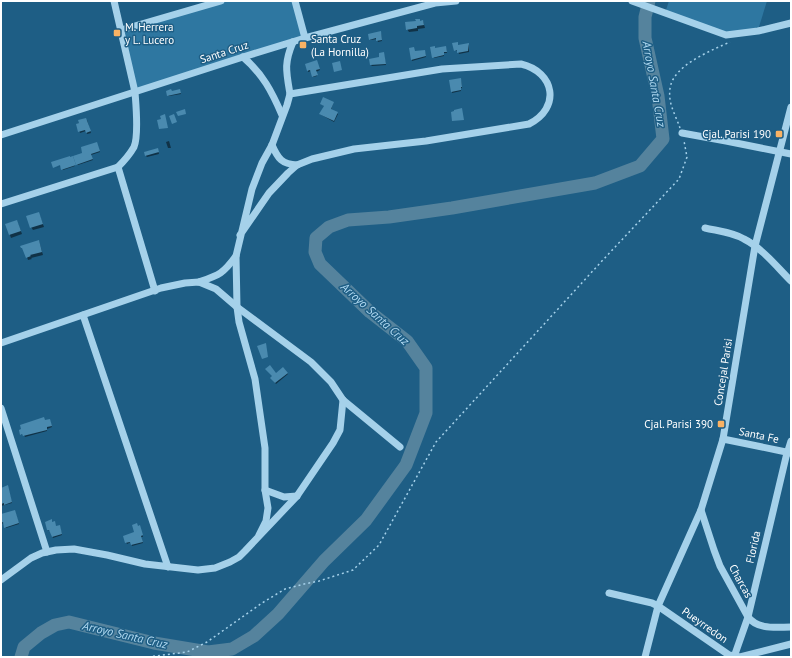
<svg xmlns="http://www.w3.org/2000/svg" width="792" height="658" viewBox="0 0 792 658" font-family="'PT Sans',sans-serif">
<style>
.green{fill:#2e77a1}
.shadow{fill:#0007}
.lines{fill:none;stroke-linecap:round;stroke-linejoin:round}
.river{stroke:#55839d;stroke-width:13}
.building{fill:#4a8aaf}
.path{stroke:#a5d1ea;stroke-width:1.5;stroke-dasharray:2 3;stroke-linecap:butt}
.minor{stroke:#a5d1ea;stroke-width:7}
.poi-dot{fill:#f9b264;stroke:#1e5e85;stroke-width:1.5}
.labels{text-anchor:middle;stroke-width:3;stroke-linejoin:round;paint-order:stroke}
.poi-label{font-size:11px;fill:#fff;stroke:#1e5e85;text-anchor:start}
.street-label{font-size:11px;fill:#fff;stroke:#1e5e85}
.water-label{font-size:12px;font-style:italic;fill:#b1daf2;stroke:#1e5e85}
</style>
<rect width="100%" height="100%" fill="#1e5e85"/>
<g class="green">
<path d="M221,1H295L305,38L135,92L121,30Z"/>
<path d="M669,1H767L758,30L726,35L665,13Z"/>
</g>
<g class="shadow">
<path d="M419,20L421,22L423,21L425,28L418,29V31L409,32L407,29Z"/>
<path d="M381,33L382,41L378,42L377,39L370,40V39Z"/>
<path d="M458,44V46L469,45V52L459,54L458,51L455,50Z"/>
<path d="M434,47L435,49L446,48L447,53H444V56L434,58Z"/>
<path d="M410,49L415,52H425L426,57L412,61Z"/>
<path d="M384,55L386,65L372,66L371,65Z"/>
<path d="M317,63L320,70L316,72L317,76L313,77L311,71L308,72V70Z"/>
<path d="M461,80L462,88H461V91L452,93V92Z"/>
<path d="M180,91L181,94L169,96L168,95L172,92Z"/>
<path d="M333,103L331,110L338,114L334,122L320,114L325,106L321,104Z"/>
<path d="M87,120L91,133L87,134L86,131L80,133L77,124Z"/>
<path d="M169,141L171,148H168L166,142Z"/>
<path d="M97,144L100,152L91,155L93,160L78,165L77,164L84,153Z"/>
<path d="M158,150L159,154L147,157L146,156L145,152Z"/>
<path d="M73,159L75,166L63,170L61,166L55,168L65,165Z"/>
<path d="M40,216L44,227L33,230L31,227Z"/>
<path d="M17,221L22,234L11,238L6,224Z"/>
<path d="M39,241L43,255L31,258L32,259L28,260L27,257Z"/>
<path d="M283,368L288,374L276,384L271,378Z"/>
<path d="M50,421L52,427L47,429V431L25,437L24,435L21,434L44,422Z"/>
<path d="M8,488L12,503L1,506V489Z"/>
<path d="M15,512L19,524L6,528L4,523L1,524V515Z"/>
<path d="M52,523L56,527H60L62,535L53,538L50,531L48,530Z"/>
<path d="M140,528L143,537H141L143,543L132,546L131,542L127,544L124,537L135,533Z"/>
</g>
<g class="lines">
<path class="river" d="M21,657L24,647L41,633L55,625L69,622L154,643L208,652L232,649L254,636L278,614L324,561L366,520L406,465L426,413V368L407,341L370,312L320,264L315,252L316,238L329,227L348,220L389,217L452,208L595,183L640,166L663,139L658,96L645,38V17L649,1"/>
</g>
<g class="building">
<path d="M415,19H420V21L423,20L424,25L417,26V28L406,30L405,22L416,21Z"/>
<path d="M381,31L382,40L376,41V38L369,40L368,34Z"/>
<path d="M458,42V45L469,43L468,51L457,53V50L454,51L452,43Z"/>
<path d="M435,46V48L446,46L447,52H444V55L432,58L430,47Z"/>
<path d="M414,47L415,51L425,50L426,56L411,60L409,48Z"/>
<path d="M384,52L386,64L370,65L369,59L379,57V53Z"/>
<path d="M317,60L320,69L316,70L318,75L312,77L310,70L307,71L305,64Z"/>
<path d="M340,61L342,70L334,72L332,63Z"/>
<path d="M461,78L462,87H461V90L451,92L449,80Z"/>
<path d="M171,89L172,91L180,89L181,93L167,96L166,91Z"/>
<path d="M323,97L334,102L331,109L338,112L334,121L319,114L324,106L320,104Z"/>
<path d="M462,108L464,120L452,121L451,112L454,111V110Z"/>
<path d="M185,109L186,114L178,116L176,112Z"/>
<path d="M165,114L168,128L159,129L157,120L161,119L160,116Z"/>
<path d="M174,114L177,122L172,124L169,116Z"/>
<path d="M86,118L91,131L86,133L85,130L78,132L76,124L79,123L78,120Z"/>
<path d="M97,142L100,151L91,154L93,159L76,165L73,156L82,153L81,147Z"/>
<path d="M158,148L159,152L145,156L144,152Z"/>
<path d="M70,156V157L73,156L76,165L61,170L60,165L53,168L51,162Z"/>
<path d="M39,212L43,224L30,228L26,216Z"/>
<path d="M17,220L21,231L9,235L5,224Z"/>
<path d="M39,240L42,252L30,255L31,256L26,258L22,248H21L20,246Z"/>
<path d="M266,343L268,357L262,359L257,346Z"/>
<path d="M270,365L276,373L283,367L288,373L275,383L270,378L272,376L265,369Z"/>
<path d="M44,417L45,420L50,419L52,426L47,427V430L23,436L22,434L20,435L19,430L21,429L20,425Z"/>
<path d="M8,485L12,502L4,505V503L1,504V488Z"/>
<path d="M15,510L19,523L4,528L3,522L1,523V514Z"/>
<path d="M52,519V522L55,521L56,526L60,525L62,534L52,537L49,530H47L45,522Z"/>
<path d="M137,523L138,526L140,525L143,535L141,536L143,542L131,545L130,542L125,543L123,536L134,532L132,525Z"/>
</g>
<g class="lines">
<g class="path">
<path d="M680,128C677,119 671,108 670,99C669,92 670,83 674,78C683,62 714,49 730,42"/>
<path d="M148,657L187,652L207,642L262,603L285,589L304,584L319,581L353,570L379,545L436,442L601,262L679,179L687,157L684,141"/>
</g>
<g class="minor">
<path d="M114,1L135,92C136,106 139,135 134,147C130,154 124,161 118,167L155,291"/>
<path d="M295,1L305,38"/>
<path d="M632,1L726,35L758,31L791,23"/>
<path d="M121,30L221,1"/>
<path d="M243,57C263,74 272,92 282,115"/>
<path d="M290,94C286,71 284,63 293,42"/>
<path d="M682,133L726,141L791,154"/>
<path d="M1,135L243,57L305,38L435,3L456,1"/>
<path d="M272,145C278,159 282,164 297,165"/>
<path d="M1,204L118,167"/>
<path d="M705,228C718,231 732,232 744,239C762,248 777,267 791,281"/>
<path d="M240,235L269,193L288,173L297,165L312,159L354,149L426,141L529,124C561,108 555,72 521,64L442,69L290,94L287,105L272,145L262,163L252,189L236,256L237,307L239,322L255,379L265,448V490L268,508L266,521L259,535"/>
<path d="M199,282C219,275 223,274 236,256"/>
<path d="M83,315L168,567"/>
<path d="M1,343L161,288L185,283L199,282L216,289L237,307L311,362L331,382L343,400L400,447"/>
<path d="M1,408L47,552"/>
<path d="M723,439L791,453"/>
<path d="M265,490L284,497L297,496"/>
<path d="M701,510L714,550L720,566L748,617C758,630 776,627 791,627"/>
<path d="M1,580L31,558L42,553L56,550L74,549L107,555L145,564L198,570L215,568L230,562L239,557L245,551L297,496L333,443L340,430L343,400"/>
<path d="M609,593L652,603L658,606L729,655L740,657L791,644"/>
<path d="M645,657L658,606L701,510L723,439L755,246L791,107"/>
<path d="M734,657L748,617L786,457L791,441"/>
</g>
</g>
<g class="poi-dot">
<rect x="113" y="29" width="8" height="8" rx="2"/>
<rect x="299" y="41" width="8" height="8" rx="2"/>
<rect x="775" y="130" width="8" height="8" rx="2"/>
<rect x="717" y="420" width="8" height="8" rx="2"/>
</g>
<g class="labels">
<g class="poi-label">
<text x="125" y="31">M. Herrera<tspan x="125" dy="13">y L. Lucero</tspan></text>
<text x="311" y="43">Santa Cruz<tspan x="311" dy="13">(La Hornilla)</tspan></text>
<text x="771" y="138" text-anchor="end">Cjal. Parisi 190</text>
<text x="713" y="428" text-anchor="end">Cjal. Parisi 390</text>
</g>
<g class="street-label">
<text transform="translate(224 52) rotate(-18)" y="4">Santa Cruz</text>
<text transform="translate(723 372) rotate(-81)" y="4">Concejal Parisi</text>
<text transform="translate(759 435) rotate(12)" y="4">Santa Fe</text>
<text transform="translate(753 547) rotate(-77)" y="4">Florida</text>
<text transform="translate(741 581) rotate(61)" y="4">Charcas</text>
<text transform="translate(705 625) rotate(35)" y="4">Pueyrredon</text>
</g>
<g class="water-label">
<text transform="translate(654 84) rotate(80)" y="4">Arroyo Santa Cruz</text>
<text transform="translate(375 314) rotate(42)" y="4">Arroyo Santa Cruz</text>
<text transform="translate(125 635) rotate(13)" y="4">Arroyo Santa Cruz</text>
</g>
</g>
<rect width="792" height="658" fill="none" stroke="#ffffff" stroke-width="4"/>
</svg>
